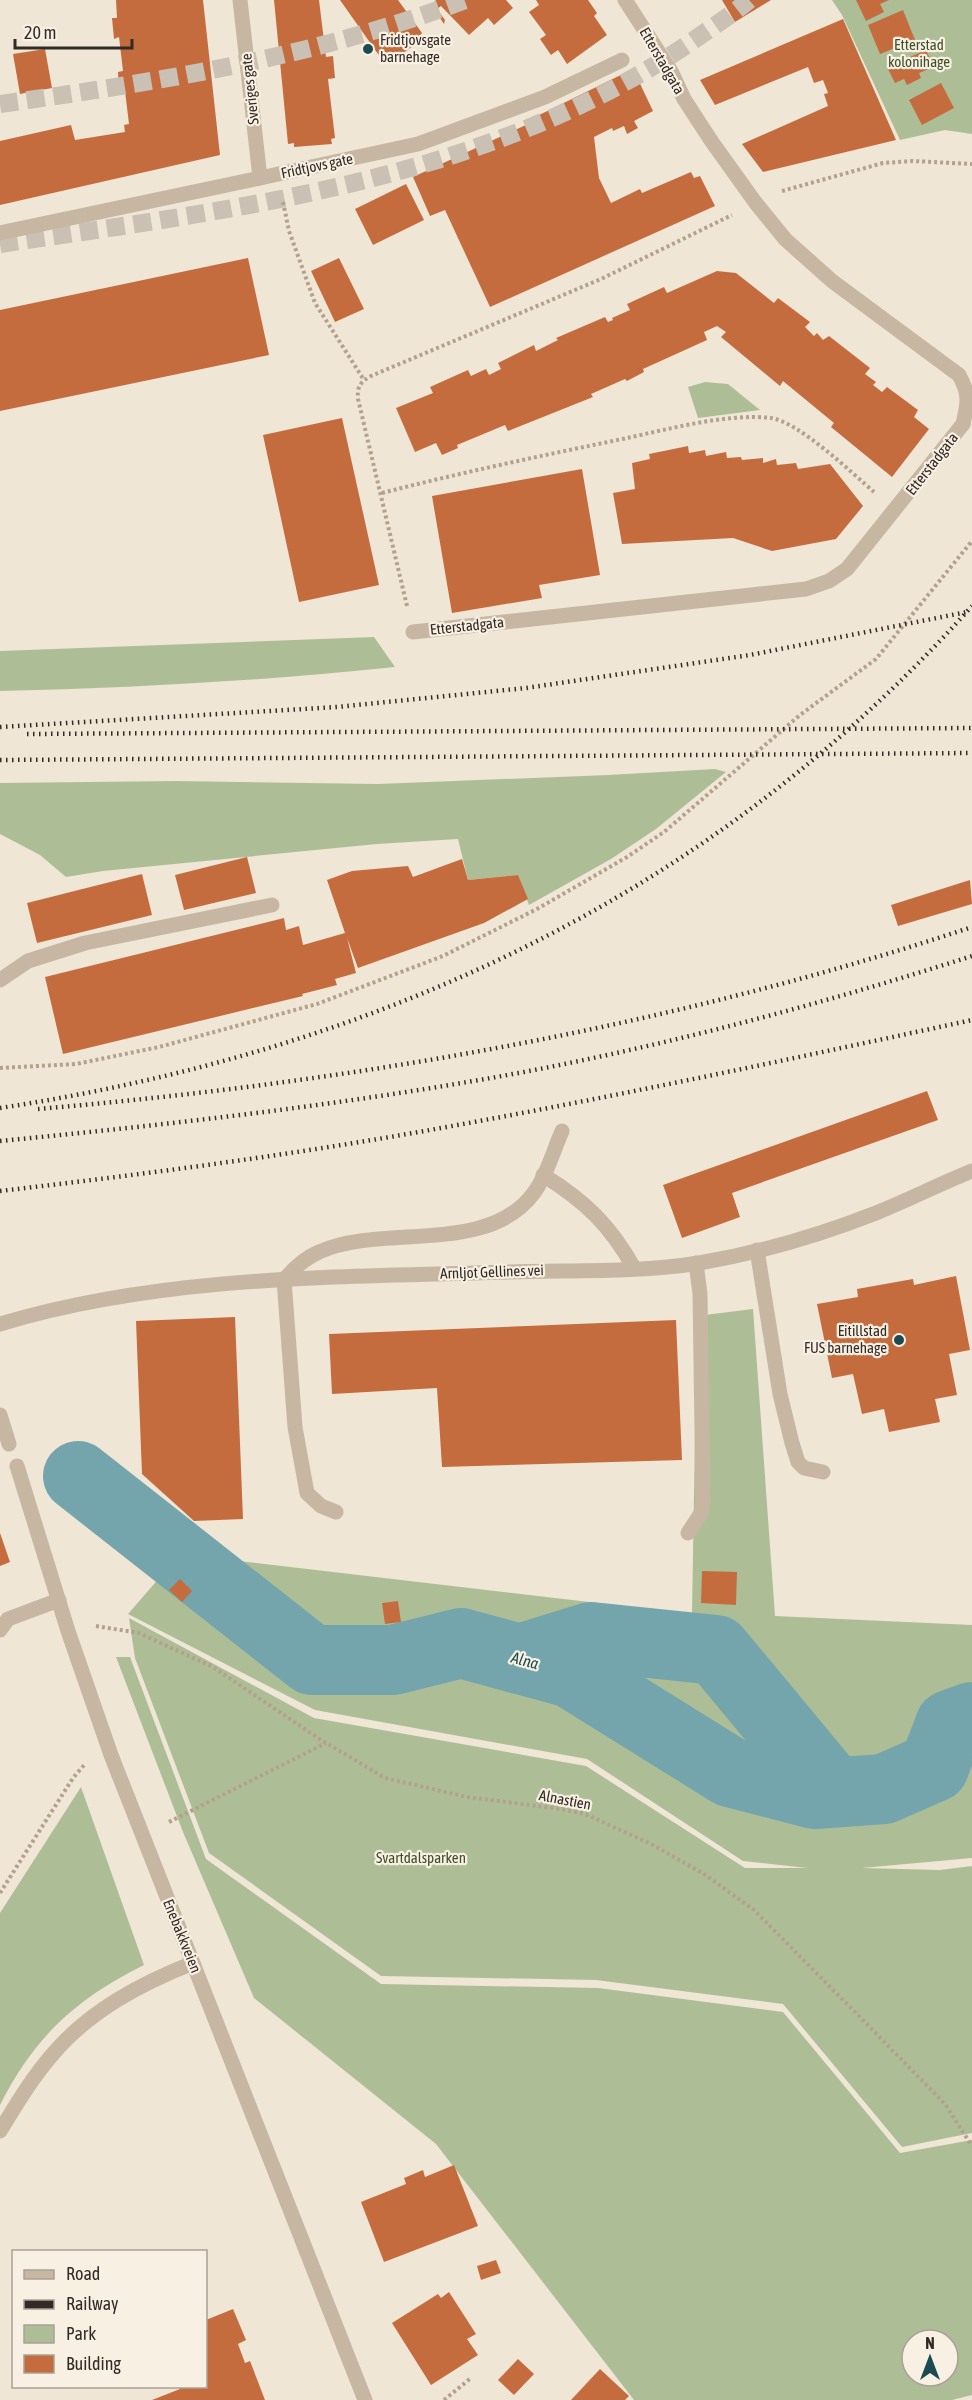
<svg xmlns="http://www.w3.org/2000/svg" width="972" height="2400" viewBox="0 0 972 2400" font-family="'Asap Condensed',sans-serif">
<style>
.green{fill:#adbe97;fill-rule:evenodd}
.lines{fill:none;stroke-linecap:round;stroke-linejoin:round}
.river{stroke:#75a5ac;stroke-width:70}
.building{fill:#c56c3f}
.highway-tunnel{stroke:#cac0b3;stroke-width:18;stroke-dasharray:18 9;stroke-linecap:butt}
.path{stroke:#b3a18d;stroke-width:4;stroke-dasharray:3 3;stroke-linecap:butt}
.lane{stroke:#c7b7a2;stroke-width:15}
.street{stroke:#c7b7a2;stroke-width:15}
.rail{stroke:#322a25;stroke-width:4.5;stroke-dasharray:1.5 4.5;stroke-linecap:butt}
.poi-dot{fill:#1b4a53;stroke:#f8f0e2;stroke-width:2}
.labels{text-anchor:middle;stroke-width:4.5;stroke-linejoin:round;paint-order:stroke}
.poi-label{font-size:15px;fill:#322a25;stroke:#f8f0e2;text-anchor:start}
.park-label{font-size:15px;fill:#3e5029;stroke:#f8f0e2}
.street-label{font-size:15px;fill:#322a25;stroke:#f8f0e2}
.water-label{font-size:16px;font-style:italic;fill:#1b4a53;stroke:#f8f0e2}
</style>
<rect width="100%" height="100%" fill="#f0e6d6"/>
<g class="green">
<path d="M832,0H972V134L945,130L900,140L842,15Z"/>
<path d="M705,382L728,384L760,410L698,418L688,387Z"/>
<path d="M374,637L395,667C264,681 132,688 0,691V651Z"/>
<path d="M715,769L726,772L656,829L611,859L529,905L518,875L468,880L458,839L377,844L103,871L66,877L40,855L0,834V783L177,781L378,784L608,775Z"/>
<path d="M753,1309L775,1616L972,1625V1858L862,1868L940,1870L972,1866V2133L902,2147L783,2004L596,1980L381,1976L209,1853L135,1658L129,1618L314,1718L586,1766L745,1868H807L743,1861L587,1759L315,1710L128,1614L180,1554L692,1614L697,1316Z"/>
<path d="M116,1657H130L206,1859L381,1984L598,1988L783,2012L900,2153L972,2140V2395L952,2400H634L436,2144L254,1998L183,1832ZM912,2340H948V2376H912Z"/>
<path d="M81,1787L144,1965C76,1999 35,2036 0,2105V1913Z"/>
</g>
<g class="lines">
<g class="river">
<path d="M78,1476L312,1660H393L461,1643L571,1673L730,1772L815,1794L884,1789L934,1767L950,1725L972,1717"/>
<path d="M520,1659L591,1637L716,1650L834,1792"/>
</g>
</g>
<g class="building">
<path d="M116,0H203L220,155L0,205V141L71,125L75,140L125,132L124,125L129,124L125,91H119L118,72L123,71L119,37L114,39L112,18H117Z"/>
<path d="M274,0H319L326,57L333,56L335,78L328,79L335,138L331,139L332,144L294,147V143L288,144Z"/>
<path d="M340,0H398L422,33L419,37L421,40L391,62L388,58L383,61Z"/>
<path d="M436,0H506L513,8L494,25L488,18L469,35L441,6L437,9L445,20L444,24L431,5Z"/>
<path d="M536,0H588L597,13L594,16L607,35L567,64L558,50L551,55L540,39L546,35L529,12L539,5Z"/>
<path d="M722,0H771L735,22Z"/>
<path d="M856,0H889L880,4L884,12L866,21Z"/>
<path d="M903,10L915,40L880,54L868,25Z"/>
<path d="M843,19L896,140L763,172L742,144L828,106L824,94L828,93L823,80L814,83L808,67L715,105L700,80Z"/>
<path d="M45,49L52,88L20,94L13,54Z"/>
<path d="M926,50L934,67L919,73L921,78L907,85L904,79L895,83L887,67Z"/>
<path d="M633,69L653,111L634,121L638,128L627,134L624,126L613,131L612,128L594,137L599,178L611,203L640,189L642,193L691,172L694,178L700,176L715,206L490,307L445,210L430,216L413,177L528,124L529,120Z"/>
<path d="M941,83L954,108L922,125L909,100Z"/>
<path d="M406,184L424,220L373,245L355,209Z"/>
<path d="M248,258L269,355L0,411V310Z"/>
<path d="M339,258L364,309L335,322L311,271Z"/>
<path d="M717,271L736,273L774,303L778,298L810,322L805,327L814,336L817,333L823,340L829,336L870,368L865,374L876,382L873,385L882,392L887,387L918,410L914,417L929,429L892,477L831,427L834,423L783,381L780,386L721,337L726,332L717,326L704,332L707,340L643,369L644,372L627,381L625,379L591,394L593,397L508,431L505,425L457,445L458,448L442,455L436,443L415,452L396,408L433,393L430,387L468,370L471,376L486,369L489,375L501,369L498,363L534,345L536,351L558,340L556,338L605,317L608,322L613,320L612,318L630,310L627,304L664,287L667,293Z"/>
<path d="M342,418L379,585L299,602L263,435Z"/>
<path d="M688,446L689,453L705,450L706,456L726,452L727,458L741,457L742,460L763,458V463L776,459L777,465L796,463L798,469L830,464L863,506L836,539L772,551L733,538L622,544L613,493L635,489L632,463L650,459L649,454Z"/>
<path d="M582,469L600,575L539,585L542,598L452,613L432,496Z"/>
<path d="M247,857L256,893L184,910L175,875Z"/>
<path d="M462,859L468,880L518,875L528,899L484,923L358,968L347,938L356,973L335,979L337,985L302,994L303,996L63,1054L45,977L284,918L286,930L299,926L303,945L345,933L327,880L352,871L408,866L413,877Z"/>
<path d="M142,874L152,915L37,943L27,903Z"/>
<path d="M970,880L972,904L898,926L891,905Z"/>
<path d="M927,1091L938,1120L732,1193L740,1217L682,1238L663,1185Z"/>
<path d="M956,1276L970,1350L949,1354L957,1395L935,1399L940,1422L889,1432L884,1409L862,1414L853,1374L832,1378L817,1304L858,1297L857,1289L913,1279L914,1285Z"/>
<path d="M235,1317L243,1519L194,1521L142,1474L136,1321Z"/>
<path d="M676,1320L682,1460L442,1467L437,1388L332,1394L329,1334Z"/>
<path d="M0,1533L10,1562L0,1566Z"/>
<path d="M702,1571L737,1572L736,1605L701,1603Z"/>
<path d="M180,1579L192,1591L182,1602L169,1590Z"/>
<path d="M398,1601L401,1622L385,1624L382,1603Z"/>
<path d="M454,2165L478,2226L384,2262L361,2202L406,2184L404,2178L423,2170L425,2177Z"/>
<path d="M496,2260L501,2273L481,2280L477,2266Z"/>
<path d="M449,2292L476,2334L467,2339L478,2355L431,2385L392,2323L438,2294L441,2298Z"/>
<path d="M233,2309L246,2340L238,2344L245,2363L250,2361L265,2400H152L180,2389L179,2386H206V2320Z"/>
<path d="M518,2359L534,2374L514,2395L498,2380Z"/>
<path d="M600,2369L629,2396L625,2400H571Z"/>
</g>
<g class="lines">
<g class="highway-tunnel">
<path d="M0,104C158,82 315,57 465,0"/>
<path d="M0,244C238,209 490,180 694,40C712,27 732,15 749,0"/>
</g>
<g class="path">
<path d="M782,191L883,163L913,161L972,164"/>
<path d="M283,202L289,231L315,303L364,380"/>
<path d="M382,493C463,472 545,455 627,438C669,429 728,413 771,418C799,422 852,473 874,492"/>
<path d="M407,606L358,399C357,387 360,382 371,376L601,279L732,215"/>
<path d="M0,1068L76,1064L159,1047L317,1004L443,956L537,909L627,857L664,832L800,715L876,659L972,541"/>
<path d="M96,1626L139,1633L213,1667L318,1738L385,1778L467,1797L561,1809L585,1814L651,1844L704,1874L754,1910L850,2007L945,2104L972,2146"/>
<path d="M169,1822L326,1743"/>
<path d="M0,1893L73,1778L85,1764"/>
<path d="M444,2400L471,2378"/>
</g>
<g class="lane">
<path d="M260,178L418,144L545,97L622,60"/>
<path d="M413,632L806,589L829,581L847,569L963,424"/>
<path d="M0,980L28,961L85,943L272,905"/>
<path d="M543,1175C585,1201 610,1225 634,1268"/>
<path d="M757,1250L780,1394L792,1443L798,1462L804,1468L823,1472"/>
<path d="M336,1512L321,1506L307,1493L295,1427L284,1280C294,1268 305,1258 319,1252C382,1223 486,1256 533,1194C546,1177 553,1152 562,1131"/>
<path d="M688,1533L701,1513L703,1502L700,1294L696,1263"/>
<path d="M0,1630L8,1619L59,1600"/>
<path d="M0,2131C16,2105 32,2078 52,2055C89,2011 140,1984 193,1963"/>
</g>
<g class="street">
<path d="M625,0L671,71L684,99L712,142L755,202L785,239L832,281L959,375C970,395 968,402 963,424"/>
<path d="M0,233L260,178L240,0"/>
<path d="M0,1324C162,1275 342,1277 509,1272C572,1270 637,1273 699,1263C758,1253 820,1235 876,1213C908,1200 940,1184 972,1171"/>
<path d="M0,1415L9,1444"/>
<path d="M17,1466L68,1631L111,1755L365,2400"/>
</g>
<g class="rail">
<path d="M0,727L337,707L526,688L750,655L967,612"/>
<path d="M27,734L972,728"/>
<path d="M0,760L972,753"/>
<path d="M0,1108C380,1050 714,895 972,606"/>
<path d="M38,1109C355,1082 670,1027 972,927"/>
<path d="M0,1141C175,1124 351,1104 524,1072C676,1043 825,1003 972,956"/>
<path d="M0,1191C138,1175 276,1157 413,1133C600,1100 786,1060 972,1020"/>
</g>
</g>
<g class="poi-dot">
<circle cx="368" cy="49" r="6"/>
<circle cx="899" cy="1340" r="6"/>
</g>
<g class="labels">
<g class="poi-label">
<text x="380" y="45">Fridtjovsgate<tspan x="380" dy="17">barnehage</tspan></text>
<text x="887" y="1336" text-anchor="end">Eitillstad<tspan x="887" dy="17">FUS barnehage</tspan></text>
</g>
<g class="park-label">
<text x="919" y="50">Etterstad<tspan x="919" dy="17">kolonihage</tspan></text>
<text x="421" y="1863">Svartdalsparken</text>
</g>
<g class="street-label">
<text transform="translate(662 61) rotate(60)" y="5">Etterstadgata</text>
<text transform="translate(250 89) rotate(-96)" y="5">Sveriges gate</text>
<text transform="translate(317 166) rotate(-12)" y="5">Fridtjovs gate</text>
<text transform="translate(932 464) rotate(-52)" y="5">Etterstadgata</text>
<text transform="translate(467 626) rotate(-6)" y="5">Etterstadgata</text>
<text transform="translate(492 1272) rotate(-2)" y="5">Arnljot Gellines vei</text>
<text transform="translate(565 1800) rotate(11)" y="5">Alnastien</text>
<text transform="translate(182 1936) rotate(68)" y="5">Enebakkveien</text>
</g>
<g class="water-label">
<text transform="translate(525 1660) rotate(15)" y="6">Alna</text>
</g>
</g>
<rect x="12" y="2250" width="195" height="138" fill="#f8f0e2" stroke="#a9a196" stroke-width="1.5"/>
<rect x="24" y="2270" width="30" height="9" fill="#c7b7a2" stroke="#a9a196" stroke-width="1.5"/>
<text x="66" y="2280" font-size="18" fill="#322a25">Road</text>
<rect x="24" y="2300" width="30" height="9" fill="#322a25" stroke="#a9a196" stroke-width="1.5"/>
<text x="66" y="2310" font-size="18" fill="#322a25">Railway</text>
<rect x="24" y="2325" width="30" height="18" fill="#adbe97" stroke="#a9a196" stroke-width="1.5"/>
<text x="66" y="2340" font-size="18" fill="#322a25">Park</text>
<rect x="24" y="2355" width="30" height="18" fill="#c56c3f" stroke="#a9a196" stroke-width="1.5"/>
<text x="66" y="2370" font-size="18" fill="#322a25">Building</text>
<g transform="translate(930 2358)"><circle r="28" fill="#f8f0e2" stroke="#a9a196" stroke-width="1.5"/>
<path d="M0-4.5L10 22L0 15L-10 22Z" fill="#1b4a53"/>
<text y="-9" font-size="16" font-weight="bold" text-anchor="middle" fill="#322a25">N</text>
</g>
<path d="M15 39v9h117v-9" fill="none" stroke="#322a25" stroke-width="3"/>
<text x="24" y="39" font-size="18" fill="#322a25" stroke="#f8f0e2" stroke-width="4.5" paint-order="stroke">20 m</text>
</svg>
